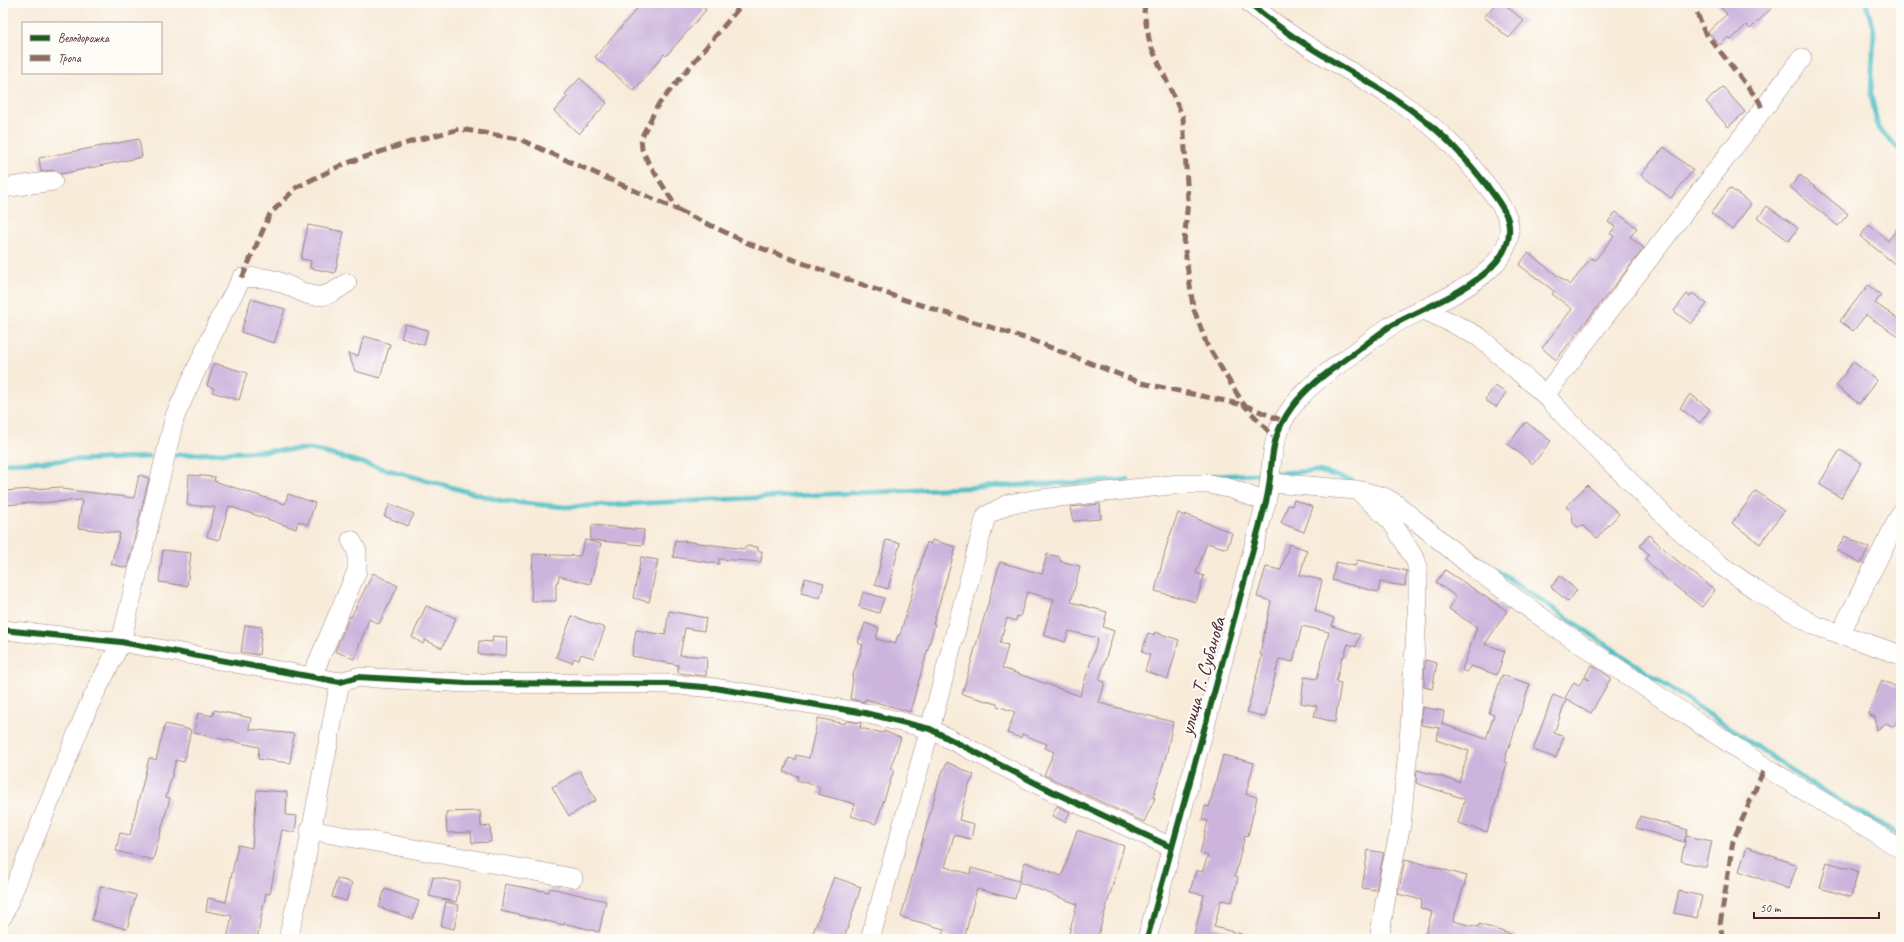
<svg xmlns="http://www.w3.org/2000/svg" width="1904" height="942" viewBox="0 0 1904 942" font-family="Caveat,sans-serif">
<style>
.lines{fill:none;stroke-linecap:round;stroke-linejoin:round}
.stream{stroke:#52c0c6;stroke-width:5}
.building{fill:#ccb4dd;fill-rule:evenodd}
.street-casing{stroke:#a18582;stroke-width:20}
.street{stroke:#fff;stroke-width:19}
.quiet{stroke:#8d6e63;stroke-width:5;stroke-dasharray:10 5;stroke-linecap:butt}
.cycleway-casing{stroke:#fdfcf7;stroke-width:8}
.cycleway{stroke:#1b5e20;stroke-width:6}
.labels{text-anchor:middle;stroke-width:4;stroke-linejoin:round;paint-order:stroke}
.street-label{font-size:20px;fill:#4a1f2b;stroke:#fdfcf7}
</style>
<rect width="100%" height="100%" fill="#fdfcf7"/>
<filter id="ink" filterUnits="userSpaceOnUse"><feTurbulence type="fractalNoise" baseFrequency=".025" numOctaves="2"/><feDisplacementMap in="SourceGraphic" scale="8" xChannelSelector="R" yChannelSelector="G"/><feConvolveMatrix kernelMatrix="1 2 1 2 8 2 1 2 1" color-interpolation-filters="sRGB"/></filter>
<filter id="wash" filterUnits="userSpaceOnUse"><feTurbulence type="fractalNoise" baseFrequency=".012" numOctaves="4" result="noise"/><feDisplacementMap in="SourceGraphic" scale="16" xChannelSelector="R" yChannelSelector="G"/><feGaussianBlur stdDeviation="0.9" result="paint"/><feColorMatrix in="noise" values="0 0 0 0 0 0 0 0 0 0 0 0 0 0 0 0 0 1.4 0 .05"/><feComposite in="paint" operator="in"/></filter>
<g filter="url(#wash)">
<rect width="100%" height="100%" fill="#f8ebd9"/>
<g class="lines">
<g class="stream">
<path d="M1866,3L1874,31L1871,94L1878,128L1901,151"/>
<path d="M175,455L311,449L502,501L565,507L1128,480"/>
<path d="M3,463L149,457"/>
<path d="M1212,476L1319,471L1352,481"/>
<path d="M1461,546L1810,783L1901,836"/>
</g>
</g>
<g id="blocks">
<g class="building">
<path d="M642,3H710L704,9L706,10L666,56L664,54L634,91L595,57Z"/>
<path d="M1496,3H1503L1524,21L1509,38L1484,17Z"/>
<path d="M1716,3H1777L1750,29L1746,25L1731,40L1728,37L1720,45L1708,32L1727,14Z"/>
<path d="M580,78L607,103L579,134L554,111L567,97L565,94Z"/>
<path d="M1723,87L1745,112L1728,127L1706,102Z"/>
<path d="M139,139L142,157L61,174L52,170L41,172L39,158Z"/>
<path d="M1664,147L1693,170L1671,198L1641,175Z"/>
<path d="M1800,175L1848,214L1838,226L1790,187Z"/>
<path d="M1730,188L1751,204L1732,230L1711,213Z"/>
<path d="M1767,206L1798,228L1789,241L1758,218Z"/>
<path d="M1616,212L1637,228L1630,237L1644,248L1556,360L1542,348L1572,309L1552,294L1554,291L1519,265L1528,253L1570,285L1591,258L1595,260L1614,236L1610,234L1615,227L1608,222Z"/>
<path d="M1901,223V269L1860,236L1869,225L1888,241Z"/>
<path d="M308,225L344,232L335,273L310,268L311,261L301,259Z"/>
<path d="M1868,285L1881,295L1875,303L1901,321V338L1866,315L1853,331L1840,321Z"/>
<path d="M1692,293L1707,304L1691,324L1674,311L1687,294L1690,297Z"/>
<path d="M251,299L285,309L274,343L241,332Z"/>
<path d="M405,324L428,330L424,345L401,338Z"/>
<path d="M364,336L390,344L380,378L355,371L348,353L358,356Z"/>
<path d="M1853,362L1877,380L1859,404L1836,386Z"/>
<path d="M214,363L247,373L239,400L212,392L214,388L207,386Z"/>
<path d="M1495,386L1506,393L1496,407L1485,400Z"/>
<path d="M1690,394L1710,409L1700,423L1680,408Z"/>
<path d="M1526,422L1551,441L1533,464L1508,444Z"/>
<path d="M1840,450L1862,463L1841,498L1819,484Z"/>
<path d="M139,475L149,478L127,568L111,564L120,533L78,528L82,500L3,505V491L62,487V489L134,498Z"/>
<path d="M189,475L215,477L214,481L285,504L288,494L315,503L308,525L298,521L296,529L229,506L219,540L207,537L215,507L187,505Z"/>
<path d="M1587,485L1619,514L1597,538L1584,526L1577,527L1573,523L1572,512L1566,507Z"/>
<path d="M1756,491L1784,511L1760,544L1732,523Z"/>
<path d="M1294,500L1313,507L1304,532L1281,523L1288,505L1292,506Z"/>
<path d="M390,504L414,514L408,526L384,516Z"/>
<path d="M1100,504L1101,519L1073,521L1070,507Z"/>
<path d="M1178,513L1185,516V514L1232,533L1227,549L1207,543L1196,573L1204,576L1196,602L1155,591L1167,544Z"/>
<path d="M592,525L644,530L643,545L590,540Z"/>
<path d="M1649,535L1674,558L1715,590L1702,607L1666,579L1645,559L1649,554L1640,546Z"/>
<path d="M1845,536L1869,548L1861,563L1837,550Z"/>
<path d="M585,540L601,544L590,584L559,576L558,582H556V601H531L533,554L580,556Z"/>
<path d="M675,540L745,549V546L758,547V551H762L761,562L719,559V564L673,557Z"/>
<path d="M886,540L900,543L888,589L875,585Z"/>
<path d="M932,540L956,547L933,624H935L910,712L865,699V702L850,699L853,679L852,678L863,645L858,643L865,623L879,628L876,639L895,644L898,635H900L927,542L930,544Z"/>
<path d="M1289,544L1307,550L1300,575L1322,580L1315,611L1334,618L1332,626L1360,635L1356,647L1348,644L1344,657H1342L1336,682L1341,683L1335,722L1314,717L1317,706L1301,703L1304,677L1317,679L1329,632L1302,626L1293,662L1279,659L1265,717L1247,712L1262,655L1260,654L1271,601L1257,597L1266,567L1281,570Z"/>
<path d="M163,550L191,553L187,586L159,582Z"/>
<path d="M1047,554L1060,557V561L1080,566L1071,602L1107,612L1103,627L1114,631L1099,680L1105,682L1099,703L1173,722L1167,752L1153,798H1155L1144,822L1044,775L1054,752L1045,748L1047,744L1022,734L1021,738L1007,733L1015,712L997,706V704L962,694L1000,562L1042,574ZM1027,592L1054,599L1043,635L1065,642L1069,631L1098,638L1080,696L1002,668L1008,645L1000,643L1007,618L1016,621L1017,616L1020,617Z"/>
<path d="M641,557L658,560L649,602L633,598Z"/>
<path d="M1357,560L1407,571L1405,586L1380,582L1378,592L1332,580L1336,562L1355,566Z"/>
<path d="M1445,570L1507,611L1485,644L1505,651L1497,675L1471,666L1466,672L1462,670L1477,627L1449,609L1456,597L1436,582Z"/>
<path d="M373,573L398,586L379,624L369,619L354,659L335,651L350,616L351,617Z"/>
<path d="M1560,576L1577,590L1568,602L1551,587Z"/>
<path d="M805,578L824,583L820,598L801,593Z"/>
<path d="M863,592L884,598L879,613L859,607Z"/>
<path d="M426,606L456,618L442,648L425,640L423,644L412,637Z"/>
<path d="M669,611L706,618L704,631L685,628L680,655L707,657L706,676L678,673V665L632,656L636,630L665,635Z"/>
<path d="M572,616L605,628L594,658L581,654L579,660L574,658L572,663L556,657Z"/>
<path d="M245,625L262,627L259,655L241,652Z"/>
<path d="M1155,632L1179,640L1168,679L1145,671L1150,655L1142,652L1148,633L1154,635Z"/>
<path d="M493,636L507,637L506,656L478,654L479,641L492,642Z"/>
<path d="M1425,660L1437,663L1432,689L1424,687Z"/>
<path d="M1592,665L1611,678L1591,713L1565,698L1574,682L1579,685L1584,678L1590,680L1585,676Z"/>
<path d="M1502,675L1530,684L1504,762L1507,763L1487,832L1458,823L1465,799L1416,783L1417,770L1459,782L1469,751L1436,740L1440,728L1421,725L1422,707L1444,711L1442,724L1486,739L1494,715L1489,713Z"/>
<path d="M1882,680L1901,689V711L1894,727L1886,723L1877,730L1875,717L1868,714Z"/>
<path d="M1553,695L1566,700L1554,733L1564,737L1556,758L1533,750Z"/>
<path d="M214,710L251,718L249,729L294,734L290,763L258,759L259,747L194,733L198,713L213,716Z"/>
<path d="M818,718L845,724L846,721L861,723L860,728L883,733L884,731L901,738L890,769L894,770L876,824L851,816L855,804L818,794L820,787L797,780L798,776L784,772L789,758L795,760L796,755L809,758Z"/>
<path d="M165,724L191,730L184,762L176,760L166,797L170,798L153,860L116,851L120,833L130,835L149,758L156,760Z"/>
<path d="M1223,755L1254,763L1246,794L1257,797L1248,836L1245,835L1235,876L1238,877L1232,902L1221,900L1214,927L1242,934L1241,939H1193L1204,895L1190,892L1196,870L1202,872L1208,856L1200,853L1208,821L1202,820L1205,806L1209,807Z"/>
<path d="M947,762L974,775L968,787L959,820L974,824L971,839L954,835L945,867L970,874L971,868L1019,881L1025,862L1062,876L1077,830L1124,846L1097,939H1077L1068,937L1077,904L1019,882L1015,899L977,889L964,939L942,935L944,929L901,917L940,777Z"/>
<path d="M580,771L596,800L569,816L552,787Z"/>
<path d="M257,790L287,792L286,815L297,816L295,832L282,830L270,894L266,893L257,939H227L232,916L206,911L208,898L226,902L238,845L252,848Z"/>
<path d="M1057,806L1070,812L1065,822L1052,816Z"/>
<path d="M480,811L481,827L490,826L491,842L472,843L471,832L447,833L446,812Z"/>
<path d="M1640,816L1688,830L1684,842L1636,828Z"/>
<path d="M1686,836L1712,841L1706,867L1681,861Z"/>
<path d="M1747,847L1797,865L1789,889L1739,871Z"/>
<path d="M1368,850L1384,853L1376,890L1362,888Z"/>
<path d="M1405,859L1467,876L1453,921L1478,927L1479,924L1516,936V939H1424L1432,912L1420,908L1422,900L1398,894Z"/>
<path d="M1827,862L1858,871L1851,897L1820,888Z"/>
<path d="M433,877L460,882L456,902L429,896Z"/>
<path d="M834,877L861,887L844,939H829L813,933Z"/>
<path d="M337,878L352,883L346,901L332,897Z"/>
<path d="M505,884L549,892L550,888L606,901L599,932L564,923V925L501,911Z"/>
<path d="M101,886L136,895L127,929L92,920Z"/>
<path d="M385,889L419,901L413,919L379,907Z"/>
<path d="M1679,891L1702,896L1697,918L1674,913Z"/>
<path d="M446,902L459,905L454,929L441,926Z"/>
</g>
</g>
</g>
<g filter="url(#ink)">
<use href="#blocks" fill-opacity="0" stroke="#a18582" stroke-width="1"/>
<g class="lines">
<g class="street-casing">
<g id="street">
<path d="M3,188L53,181"/>
<path d="M1422,309L1452,323L1479,337L1493,349L1545,395L1569,421L1675,526L1719,564L1759,592L1814,625L1901,655"/>
<path d="M1545,395L1802,58"/>
<path d="M1271,483L1357,490L1384,497L1396,504L1471,566L1555,627L1765,767L1901,849"/>
<path d="M1361,493L1392,522L1416,561L1418,572V597L1410,728L1401,825L1389,879L1379,939"/>
<path d="M3,630L121,642L340,682L358,677L466,683L667,684L715,688L865,713L930,729L1053,792L1171,847"/>
<path d="M1840,634L1901,513"/>
<path d="M312,676L357,571V551L351,540"/>
<path d="M310,830L573,878"/>
<path d="M3,916L88,707L121,642L175,416L219,320L242,278C257,277 268,277 282,283C294,287 306,297 319,296C330,296 339,288 347,283"/>
<path d="M288,939L301,884L340,682"/>
<path d="M870,939L930,729L986,516L1008,504L1041,499L1179,484H1210L1232,489L1266,502"/>
<path d="M1147,939L1266,502C1275,465 1266,442 1292,407C1308,385 1331,370 1353,354C1365,345 1377,335 1389,327C1425,305 1521,276 1508,220C1503,201 1459,151 1443,136C1385,82 1308,56 1250,3"/>
</g>
</g>
<use href="#street" class="street"/>
<g class="quiet">
<path d="M1145,3L1144,13L1150,44L1183,117L1188,200L1184,243L1193,307L1207,345L1244,405L1275,438"/>
<path d="M1697,13L1704,31L1759,101L1763,111"/>
<path d="M678,210L750,244L902,299L1034,341L1141,383L1244,405L1283,421"/>
<path d="M242,278L270,214L297,187L344,164L413,141L460,129L519,139L678,210L648,162L642,149L641,138L658,105L743,3"/>
<path d="M1723,939L1720,925L1733,841L1765,767"/>
</g>
<g class="cycleway-casing">
<g id="cycleway">
<path d="M3,630L121,642L340,682L358,677L466,683L667,684L715,688L865,713L930,729L1053,792L1171,847"/>
<path d="M1147,939L1266,502C1275,465 1266,442 1292,407C1308,385 1331,370 1353,354C1365,345 1377,335 1389,327C1425,305 1521,276 1508,220C1503,201 1459,151 1443,136C1385,82 1308,56 1250,3"/>
</g>
</g>
<use href="#cycleway" class="cycleway"/>
</g>
</g>
<g class="labels">
<g class="street-label">
<text transform="translate(1202 676) rotate(-74)" y="7">улица Т. Субанова</text>
</g>
</g>
<rect width="1904" height="942" fill="none" stroke="#fdfcf7" stroke-width="16"/>
<rect x="22" y="22" width="140" height="52" fill="#fdfcf7" stroke="#b5a4a5"/>
<rect x="30" y="35" width="20" height="6" fill="#1b5e20" stroke="#b5a4a5"/>
<text x="58" y="42" font-size="12" fill="#4a1f2b">Велодорожка</text>
<rect x="30" y="55" width="20" height="6" fill="#8d6e63" stroke="#b5a4a5"/>
<text x="58" y="62" font-size="12" fill="#4a1f2b">Тропа</text>
<path d="M1754 912v6h125v-6" fill="none" stroke="#4a1f2b" stroke-width="2"/>
<text x="1760" y="912" font-size="12" fill="#4a1f2b" stroke="#fdfcf7" stroke-width="3" paint-order="stroke">50 m</text>
</svg>
